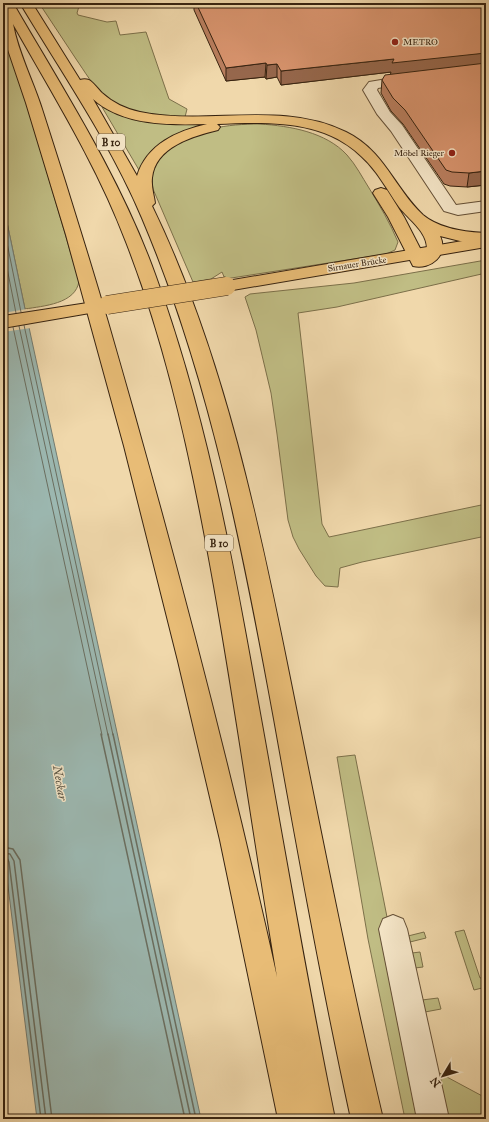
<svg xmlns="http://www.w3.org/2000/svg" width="489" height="1122" viewBox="0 0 489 1122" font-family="'IM FELL Great Primer',serif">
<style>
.green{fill:#c0bd84;stroke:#7c704a}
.water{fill:#9cb8b1;stroke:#747c71}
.pier{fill:#f0d8ab}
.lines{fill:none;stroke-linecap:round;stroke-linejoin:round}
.shore-far1{stroke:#6a6e60;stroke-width:1}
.shore{stroke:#6a6e60;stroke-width:1.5}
.minor-casing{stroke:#655037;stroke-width:2}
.major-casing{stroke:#372310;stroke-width:2}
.highway-casing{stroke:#372310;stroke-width:2}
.minor{fill:#f5e6c8;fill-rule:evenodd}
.major{fill:#e8bc76;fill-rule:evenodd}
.highway{fill:#e8bc76;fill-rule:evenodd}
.major-bridge-casing{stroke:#372310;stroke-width:19;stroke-linecap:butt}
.major-bridge{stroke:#e8bc76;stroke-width:18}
.wall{fill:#b97e5e;stroke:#372310}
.shaded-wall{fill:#96674c;stroke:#372310}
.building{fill:#d7936d;stroke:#372310}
.poi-dot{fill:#8f2418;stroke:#f5e6c8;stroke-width:1.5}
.labels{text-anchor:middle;stroke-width:3;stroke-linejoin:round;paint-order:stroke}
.far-poi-label{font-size:9px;fill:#372310;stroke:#f5e6c8;text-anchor:start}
.far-street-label{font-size:9px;fill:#372310;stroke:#f5e6c8}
.shield{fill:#f5e6c8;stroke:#705e47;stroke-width:1}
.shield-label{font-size:10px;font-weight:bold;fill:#372310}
.water-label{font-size:12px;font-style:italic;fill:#555040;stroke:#f5e6c8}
</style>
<rect width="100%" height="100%" fill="#f0d8ab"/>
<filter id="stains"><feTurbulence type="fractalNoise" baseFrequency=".005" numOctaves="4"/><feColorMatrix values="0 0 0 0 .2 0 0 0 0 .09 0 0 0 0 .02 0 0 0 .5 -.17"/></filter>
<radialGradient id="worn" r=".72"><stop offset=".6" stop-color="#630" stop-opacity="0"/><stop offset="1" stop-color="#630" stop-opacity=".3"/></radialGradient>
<g class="green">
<path d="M39,3H55L56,5L80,3L77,13L78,15L107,22L116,21L120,35L146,32L169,99L187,109L185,117C161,117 122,113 104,96C93,86 85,72 76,59C64,40 51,22 39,3Z"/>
<path d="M3,34L28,108L79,281C76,304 43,306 25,309L3,203Z"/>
<path d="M102,107L112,111L217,122L194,129L139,170Z"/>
<path d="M260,124C290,126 326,132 347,155C356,165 362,177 369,188C380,206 390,223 398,242L395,250L386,254L225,279L222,272L211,279L193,282L153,189C145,156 184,137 211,129C227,125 244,124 260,124Z"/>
<path d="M486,260V273L337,307L298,313L322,524L329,537L486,504V536L362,562L340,568L338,587L325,586L316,576L299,549L293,537L288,520L277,434L271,393L256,330L245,297L250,294L354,283Z"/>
<path d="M355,755L387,917L423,1119H405L368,939L337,757Z"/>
<path d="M464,930L480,978L486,977V987L474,990L455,932Z"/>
<path d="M424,932L426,938L410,942L412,953L420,952L423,967L415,968L422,1000L438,998L441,1009L425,1012L404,937Z"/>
<path d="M432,1069L486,1098V1119H443Z"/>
</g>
<path class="water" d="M3,203L25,309L201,1119H37L3,846Z"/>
<path class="pier" d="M27,309L31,328L3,332V313Z"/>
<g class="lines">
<g class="shore-far1">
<path d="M3,223L21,312"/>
<path d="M3,248L16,313"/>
<path d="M24,325L113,735"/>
<path d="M19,326L108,735"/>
<path d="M13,327L102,735"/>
</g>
<g class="shore">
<path d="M101,734L185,1119"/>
<path d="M108,734L191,1119"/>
<path d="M113,734L196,1119"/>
<path d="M3,847L13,849L20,860L52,1119"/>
<path d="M3,853L10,854L14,861L46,1119"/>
<path d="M3,858H7L9,862L41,1119"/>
</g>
<g class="minor-casing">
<g id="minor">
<path d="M411,75L416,76L418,79L416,82L378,88L377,90L390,112L402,125L456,205L486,201V211L458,215L444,211L391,131L377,114L363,90L369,82Z"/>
<path d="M393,915L403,919L407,929L449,1119H417L379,929L383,919Z"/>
</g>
</g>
<g class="major-casing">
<g id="major">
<path d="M486,237V247L227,291L221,290L218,286L221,282L227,281Z"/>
<path d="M107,300L113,301L116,305L113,309L3,328V316Z"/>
</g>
</g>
<g class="highway-casing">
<g id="highway">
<path d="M3,3H13C64,91 120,177 155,274C204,408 231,550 256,691C282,834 306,977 335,1119H278L220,840L178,661L124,446L66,235L26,103L3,35V11L5,10ZM13,24C53,95 97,165 126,242C169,352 193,469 214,586C237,716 255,847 277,977C228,757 171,539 108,322C87,251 65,180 42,109C33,81 18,52 13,24Z"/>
<path d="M20,3H32L80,80C83,79 86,79 89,80C94,83 98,89 102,93C113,103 126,109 140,112C208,126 281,100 346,132C385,151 394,188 423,215C440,229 465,232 486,233V243L460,241L440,236C449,255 431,270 413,266L388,217L373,193L375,190L381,188L387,190L404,217L423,254L427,249C427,231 409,220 399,207C387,190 377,170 361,156C323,119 266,122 217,124L220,127L218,130C193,136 155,147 152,178C151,187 154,195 155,203L152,206C224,354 260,528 292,688C321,832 349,976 383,1119H351C322,986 298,853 274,719C243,550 210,378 142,218C110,142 62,73 20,3ZM93,99C123,126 170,125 207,124C177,131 147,144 137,176Z"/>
</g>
</g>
<use href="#minor" class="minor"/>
<use href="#major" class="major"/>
<use href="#highway" class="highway"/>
<g class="major-bridge-casing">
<path id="major-bridge" d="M107,305L227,286"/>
</g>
<use href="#major-bridge" class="major-bridge"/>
</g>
<path class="wall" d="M194,3H486V185L467,187L450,186L444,184L403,124L391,111L381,93L382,80L391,74V72L281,85L277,77L266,79L265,77L226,81L194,10Z"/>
<g class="shaded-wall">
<path d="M486,53V66L390,76L391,72L281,85V71L394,59Z"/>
<path d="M266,63L265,77L226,81V68Z"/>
<path d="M277,64V77L266,79L267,65Z"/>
<path d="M486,171V185L467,187L469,173Z"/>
</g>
<g class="building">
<path d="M196,3H486V53L392,63L394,59L281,71L277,64L267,65L266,63L226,68Z"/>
<path d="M486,63V171L469,173L452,172L446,170L405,110L393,98L382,80L385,75Z"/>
</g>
<g class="poi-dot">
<circle cx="395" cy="42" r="4"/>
<circle cx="452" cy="153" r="4"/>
</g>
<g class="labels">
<g class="far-poi-label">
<text x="403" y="45">METRO</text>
<text x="444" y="156" text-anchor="end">Möbel Rieger</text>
</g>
<g class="far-street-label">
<text transform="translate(357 264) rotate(-9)" y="3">Sirnauer Brücke</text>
</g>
<g class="shield">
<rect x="97" y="134" width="28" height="16" rx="3"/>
<rect x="205" y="535" width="28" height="16" rx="3"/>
</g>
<g class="shield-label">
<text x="111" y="146">B 10</text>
<text x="219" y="547">B 10</text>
</g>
<g class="water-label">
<text transform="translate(60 783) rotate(80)" y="4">Neckar</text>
</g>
</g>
<rect width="489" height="1122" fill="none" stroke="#f0d8ab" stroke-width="16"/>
<rect x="4" y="4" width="481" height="1114" fill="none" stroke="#372310" stroke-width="2"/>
<rect x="8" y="8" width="473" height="1106" fill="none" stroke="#372310"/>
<g transform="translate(443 1076) rotate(232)" stroke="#f5e6c8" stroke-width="3" paint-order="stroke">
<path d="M0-3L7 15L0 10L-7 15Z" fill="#372310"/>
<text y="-6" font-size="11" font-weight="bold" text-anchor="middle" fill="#372310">N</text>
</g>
<rect width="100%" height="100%" filter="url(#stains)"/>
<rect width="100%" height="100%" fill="url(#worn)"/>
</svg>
